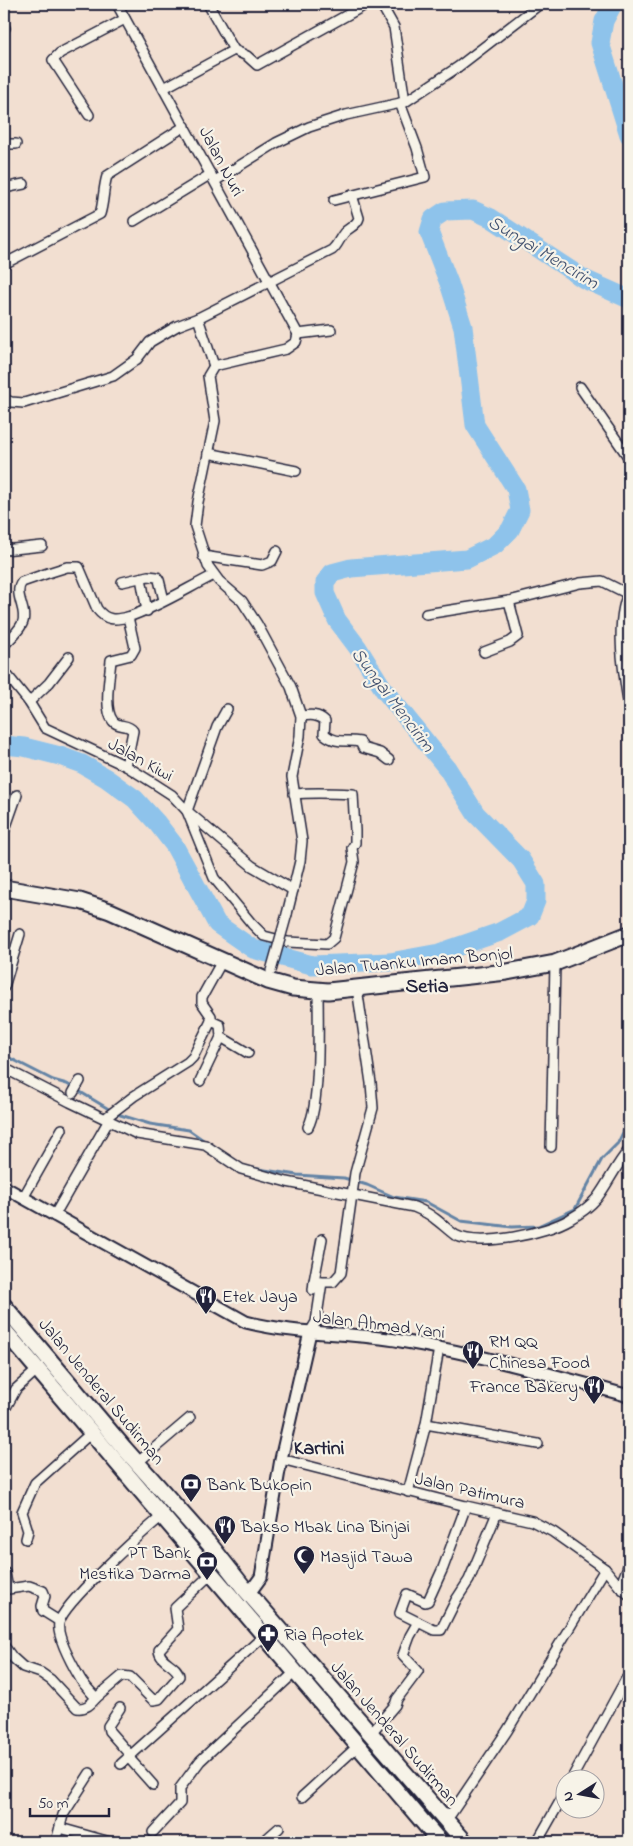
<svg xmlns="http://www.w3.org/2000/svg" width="633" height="1846" viewBox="0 0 633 1846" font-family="'Indie Flower',sans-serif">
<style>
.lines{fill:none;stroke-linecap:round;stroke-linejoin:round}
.stream{stroke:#6383a5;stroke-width:3}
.river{stroke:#8ec3eb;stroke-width:19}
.minor-casing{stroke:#22223b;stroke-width:12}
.tertiary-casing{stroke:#22223b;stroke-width:15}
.primary-casing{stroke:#22223b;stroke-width:19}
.minor{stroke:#f7f3e8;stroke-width:9}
.tertiary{stroke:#f7f3e8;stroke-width:11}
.primary{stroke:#f7f3e8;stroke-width:15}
.minor-bridge-casing{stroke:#22223b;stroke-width:12;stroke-linecap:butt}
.minor-bridge{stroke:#f7f3e8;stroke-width:9}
.labels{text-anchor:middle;stroke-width:4.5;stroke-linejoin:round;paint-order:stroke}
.street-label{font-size:18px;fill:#22223b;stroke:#f7f3e8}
.poi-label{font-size:18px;fill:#22223b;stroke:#f7f3e8;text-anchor:start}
.water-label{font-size:19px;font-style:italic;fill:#425270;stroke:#f7f3e8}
.quarter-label{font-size:20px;font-weight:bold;fill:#22223b;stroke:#f7f3e8}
</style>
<rect width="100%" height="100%" fill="#f2dfd1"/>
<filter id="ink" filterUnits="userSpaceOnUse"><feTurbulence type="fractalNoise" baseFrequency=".02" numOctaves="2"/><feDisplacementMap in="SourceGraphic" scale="10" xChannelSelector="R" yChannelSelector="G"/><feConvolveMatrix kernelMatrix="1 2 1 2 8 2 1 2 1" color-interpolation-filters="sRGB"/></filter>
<g filter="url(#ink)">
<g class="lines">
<g class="stream">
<path d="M4,1055L53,1080L67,1084L117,1114L150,1124L189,1130L206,1142"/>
<path d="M252,1168L297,1175L344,1178L367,1185L394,1197L426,1202L461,1221L512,1227L538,1226L575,1209L602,1159L618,1143L629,1120"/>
</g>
<g class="river">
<path d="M613,4L604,21L600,43L629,135"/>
<path d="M4,745L24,747L60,756L82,764L106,778L135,799L157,823L174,845L217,924L253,949L312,965L390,962L439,953L500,932L530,916L536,901V884L521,860L476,814L447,768L384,690L358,648L337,620L325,593V582L332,573L351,568L467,559L495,545L510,530L520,510L516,489L475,425L463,327L449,283L429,232L433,219L445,211L473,210L491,218L584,279L629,299"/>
</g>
<g class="minor-casing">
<g id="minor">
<path d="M117,4L298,334"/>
<path d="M208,4L234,50L247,56L257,65L367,4"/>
<path d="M381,4L394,27L405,102"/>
<path d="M4,26L5,28"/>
<path d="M164,88L234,50"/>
<path d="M89,115L53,60L60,53L125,19"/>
<path d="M4,144H16"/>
<path d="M215,181L276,143L309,127L346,115L405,102L458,67L540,4"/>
<path d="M4,188L24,184"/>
<path d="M334,200L425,177L417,148L400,103"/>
<path d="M134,221L211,174"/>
<path d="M4,264L100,214C104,201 103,189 107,176L185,126"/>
<path d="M198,318L214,366"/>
<path d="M298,334L331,330"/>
<path d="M580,387L629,458"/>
<path d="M4,399L11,402L24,403L113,376L137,359L150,342L177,326L198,318L332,250C338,245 339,239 344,233C349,227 357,226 359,218L352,195"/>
<path d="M208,453L296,471"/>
<path d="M4,550L42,546"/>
<path d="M203,556L262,565L272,561L277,551"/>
<path d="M141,578L147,611"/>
<path d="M122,582L148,576L157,577L159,580L164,600"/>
<path d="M629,592C614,621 624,676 629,707"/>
<path d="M426,614L509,601L580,583L602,581L628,594"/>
<path d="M4,645C10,639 18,632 22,624C29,611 12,594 22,582L51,572L67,567H79L97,609C106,621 115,620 128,617"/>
<path d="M484,652L510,642L518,636L509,601"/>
<path d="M4,671L29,702L45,728L126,766L155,784L172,795L187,811L252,866L293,890"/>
<path d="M29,702L49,683L69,657"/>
<path d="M227,709L217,727L187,811L214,878L252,924L264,936L288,942L327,944L334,938L354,862L352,848L355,843V831L353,794C335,793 312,792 294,794"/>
<path d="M301,716C310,715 318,714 325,721L324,734C338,745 345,739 360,742L363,748L380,753L389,760"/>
<path d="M126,766L133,731C128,723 118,728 113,721C103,709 110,675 111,660L131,655L135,648L128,617C158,607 186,589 214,575"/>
<path d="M4,832L17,795"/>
<path d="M287,914L300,861L302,841L292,777L300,736L301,716L291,687L257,624L242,601L219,581L208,566L195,526L198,502L215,421L208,376L214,366L286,349L296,342L298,334"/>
<path d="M4,987L20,934"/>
<path d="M211,1021L220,1025L221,1037L248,1053"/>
<path d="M4,1068L70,1102L137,1134L205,1145L241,1169L287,1182L414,1207C421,1210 428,1213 434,1218C441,1223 448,1230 455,1235C480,1248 547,1233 570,1219C579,1214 591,1205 597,1198C609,1182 616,1165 629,1150"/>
<path d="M200,1081L221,1037"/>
<path d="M73,1093L80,1081"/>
<path d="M308,1127C321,1104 318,1020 318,990"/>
<path d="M551,1147L555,963"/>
<path d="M23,1198L62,1129"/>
<path d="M54,1216L109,1120L108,1116L134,1096L188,1062L193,1057L211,1021V1016L202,1003V997L222,961"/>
<path d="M314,1281L322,1239"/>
<path d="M313,1290L314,1281L320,1282"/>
<path d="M310,1332L316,1322L322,1282H333L341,1273L355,1173L373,1108L371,1083L357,988"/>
<path d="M4,1411L16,1389L37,1370"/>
<path d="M426,1424L538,1444"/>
<path d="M281,1459L466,1506L532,1521L553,1532L605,1569L620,1587L629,1595"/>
<path d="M137,1463L190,1418"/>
<path d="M408,1492L426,1424L439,1348"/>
<path d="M26,1539L28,1531L22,1512L35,1483L91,1433"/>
<path d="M4,1573H5L8,1589L29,1586L43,1591L45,1596L42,1606L43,1611L59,1621"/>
<path d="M620,1587L629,1564"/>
<path d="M418,1622L400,1613L407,1594L425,1602L428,1601L443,1568L466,1506"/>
<path d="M4,1646L12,1657L23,1667L41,1673L51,1680L77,1708C86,1709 91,1704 96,1698C91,1692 85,1686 81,1680C74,1668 56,1636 59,1623C62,1604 143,1532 162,1516"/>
<path d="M96,1698L122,1676L130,1677L153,1700L159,1699L179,1676C177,1664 160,1663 159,1650L178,1629L175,1608L211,1574"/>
<path d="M120,1708L108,1726L109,1731L130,1755"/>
<path d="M370,1734L395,1705L397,1699L418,1671L403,1655L410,1636L418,1622L434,1630H441L456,1600L469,1580L497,1513"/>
<path d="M128,1757L153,1785"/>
<path d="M121,1764L264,1636"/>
<path d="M572,1778L626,1679"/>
<path d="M302,1797L358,1746"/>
<path d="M441,1812L451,1814L507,1731L605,1569"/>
<path d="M60,1828L110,1842"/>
<path d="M153,1832L180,1803V1788L200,1761L295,1672"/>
<path d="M56,1842L63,1815L90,1773"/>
<path d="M263,1842L279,1828"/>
<path d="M426,1842L435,1836"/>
<path d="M537,1842L566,1791"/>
</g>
</g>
<g class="tertiary-casing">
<g id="tertiary">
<path d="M4,1187L246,1322C297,1335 349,1332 401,1341C478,1354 553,1375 629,1396"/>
<path d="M244,1588H253L261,1577L281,1459L310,1332"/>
</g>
</g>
<g class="primary-casing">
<g id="primary">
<path d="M4,888L80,901L110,911L268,981L293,988L328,991L507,972L555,963L629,934"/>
<path d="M4,1306L124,1448L211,1546L244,1588L465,1842"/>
<path d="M4,1330L440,1842"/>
</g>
</g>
<use href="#minor" class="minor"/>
<use href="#tertiary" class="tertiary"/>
<use href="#primary" class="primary"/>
<g class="minor-bridge-casing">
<path id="minor-bridge" d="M271,971L287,914"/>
</g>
<use href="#minor-bridge" class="minor-bridge"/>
</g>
</g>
<defs>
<g id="restaurant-pin" transform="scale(1.125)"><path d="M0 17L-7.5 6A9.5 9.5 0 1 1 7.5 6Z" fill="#22223b" stroke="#f7f3e8"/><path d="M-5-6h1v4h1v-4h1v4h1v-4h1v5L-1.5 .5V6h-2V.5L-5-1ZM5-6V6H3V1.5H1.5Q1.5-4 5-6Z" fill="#fff"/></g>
<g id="bank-pin" transform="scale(1.125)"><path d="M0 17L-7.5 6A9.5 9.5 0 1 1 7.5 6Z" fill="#22223b" stroke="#f7f3e8"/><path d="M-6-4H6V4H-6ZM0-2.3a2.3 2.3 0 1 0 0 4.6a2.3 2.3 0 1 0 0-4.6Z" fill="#fff"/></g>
<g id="mosque-pin" transform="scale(1.125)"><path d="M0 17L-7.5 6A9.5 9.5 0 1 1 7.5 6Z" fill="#22223b" stroke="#f7f3e8"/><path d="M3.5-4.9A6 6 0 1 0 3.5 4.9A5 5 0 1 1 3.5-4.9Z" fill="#fff"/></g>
<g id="pharmacy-pin" transform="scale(1.125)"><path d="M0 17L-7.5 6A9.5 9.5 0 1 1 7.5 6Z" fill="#22223b" stroke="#f7f3e8"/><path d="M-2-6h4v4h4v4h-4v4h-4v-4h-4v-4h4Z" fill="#fff"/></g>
</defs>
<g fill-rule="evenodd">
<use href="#restaurant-pin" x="206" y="1296"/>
<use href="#restaurant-pin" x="473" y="1351"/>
<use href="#restaurant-pin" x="594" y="1386"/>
<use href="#bank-pin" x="191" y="1484"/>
<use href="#restaurant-pin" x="225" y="1526"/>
<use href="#mosque-pin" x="304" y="1556"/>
<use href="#bank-pin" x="207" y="1562"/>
<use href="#pharmacy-pin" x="268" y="1634"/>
</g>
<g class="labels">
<g class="street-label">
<text transform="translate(222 161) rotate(62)" y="6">Jalan Nuri</text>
<text transform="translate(141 759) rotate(29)" y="6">Jalan Kiwi</text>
<text transform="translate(414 961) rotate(-5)" y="6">Jalan Tuanku Imam Bonjol</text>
<text transform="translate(379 1324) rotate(7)" y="6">Jalan Ahmad Yani</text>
<text transform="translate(102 1391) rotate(50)" y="6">Jalan Jenderal Sudirman</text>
<text transform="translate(470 1490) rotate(13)" y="6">Jalan Patimura</text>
<text transform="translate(395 1733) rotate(49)" y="6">Jalan Jenderal Sudirman</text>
</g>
<g class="poi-label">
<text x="222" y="1302">Etek Jaya</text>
<text x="489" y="1347">RM QQ<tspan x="489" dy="21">Chinesa Food</tspan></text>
<text x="578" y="1392" text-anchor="end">France Bakery</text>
<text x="207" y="1490">Bank Bukopin</text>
<text x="241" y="1532">Bakso Mbak Lina Binjai</text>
<text x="191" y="1558" text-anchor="end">PT Bank<tspan x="191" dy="21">Mestika Darma</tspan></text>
<text x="320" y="1562">Masjid Tawa</text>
<text x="284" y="1640">Ria Apotek</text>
</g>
<g class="water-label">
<text transform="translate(544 251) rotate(31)" y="7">Sungai Mencirim</text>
<text transform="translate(394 699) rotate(53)" y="7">Sungai Mencirim</text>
</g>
<g class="quarter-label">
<text x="427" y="992">Setia</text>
<text x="319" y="1454">Kartini</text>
</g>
</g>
<rect width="633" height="1846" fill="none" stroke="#f7f3e8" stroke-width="20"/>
<rect x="10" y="10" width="613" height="1826" fill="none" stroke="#22223b" stroke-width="2" filter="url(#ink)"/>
<g transform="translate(580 1794) rotate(259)"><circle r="24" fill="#f7f3e8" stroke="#a29fa3"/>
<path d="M0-4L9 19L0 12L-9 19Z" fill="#22223b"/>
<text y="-8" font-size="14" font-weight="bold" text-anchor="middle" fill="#22223b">N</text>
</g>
<path d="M30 1808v8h79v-8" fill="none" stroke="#22223b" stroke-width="2.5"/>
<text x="38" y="1808" font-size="15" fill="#22223b" stroke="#f7f3e8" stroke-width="4" paint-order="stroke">50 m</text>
</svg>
